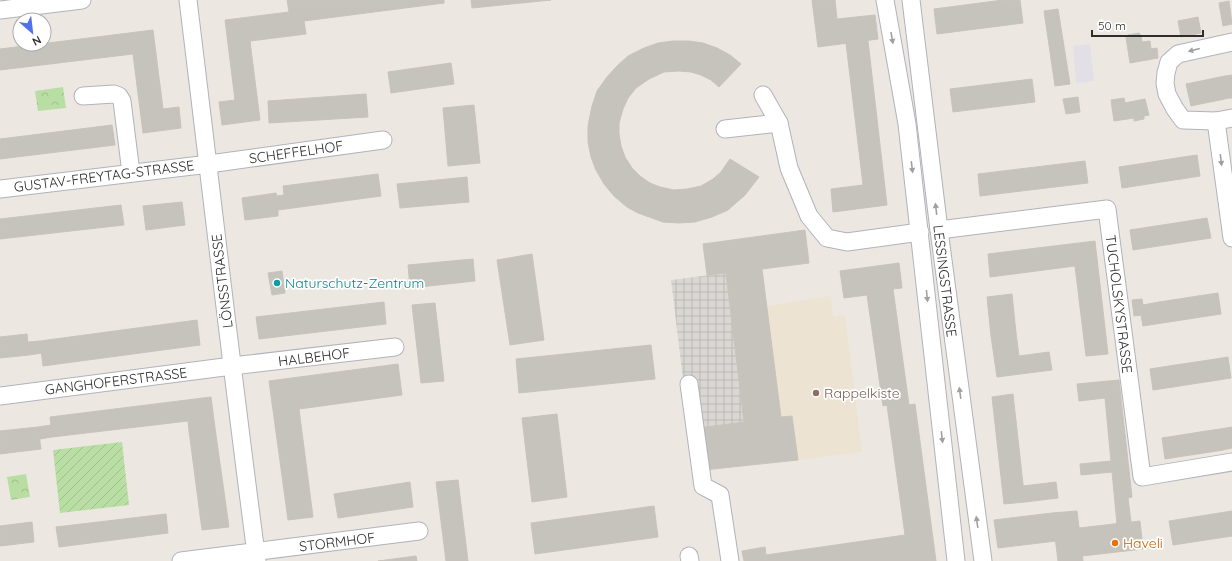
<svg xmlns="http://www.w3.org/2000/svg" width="1232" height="561" viewBox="0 0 1232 561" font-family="Quicksand,sans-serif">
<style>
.industrial{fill:#e2e0e6}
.education{fill:#ede3d2}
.park{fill:url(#park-crowns)}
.garden{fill:url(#garden-furrows)}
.plaza{fill:url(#plaza-grid)}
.building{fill:#c6c2bc;stroke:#c9c3ba}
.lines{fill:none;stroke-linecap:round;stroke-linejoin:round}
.minor-casing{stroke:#b1b3bc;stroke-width:19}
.minor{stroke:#fff;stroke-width:17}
.oneway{fill:#a0a0a0}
.culture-dot{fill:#0f9aa8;stroke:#fff;stroke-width:1.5}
.education-dot{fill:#8d6e63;stroke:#fff;stroke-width:1.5}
.food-dot{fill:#e8710a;stroke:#fff;stroke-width:1.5}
.labels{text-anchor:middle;stroke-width:3.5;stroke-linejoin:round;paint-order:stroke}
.street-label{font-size:14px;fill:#2d2d2d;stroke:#fff}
.culture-label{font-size:14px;fill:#0d838f;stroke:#fff;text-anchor:start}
.education-label{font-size:14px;fill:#785e54;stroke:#fff;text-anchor:start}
.food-label{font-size:14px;fill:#c56008;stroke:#fff;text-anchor:start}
</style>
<defs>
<pattern id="park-crowns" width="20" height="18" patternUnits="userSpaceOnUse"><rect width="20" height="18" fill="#b9dea3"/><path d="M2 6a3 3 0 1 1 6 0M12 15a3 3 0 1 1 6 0" fill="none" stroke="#9fbf8d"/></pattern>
<pattern id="garden-furrows" width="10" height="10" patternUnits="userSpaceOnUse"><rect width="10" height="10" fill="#b9dea3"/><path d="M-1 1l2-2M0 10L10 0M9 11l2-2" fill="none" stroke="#9fbf8d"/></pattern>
<pattern id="plaza-grid" width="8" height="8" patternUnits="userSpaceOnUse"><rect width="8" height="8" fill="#dad7d3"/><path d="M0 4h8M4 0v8" fill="none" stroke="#bbb9b5"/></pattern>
</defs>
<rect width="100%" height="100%" fill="#ede7e1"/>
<path class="industrial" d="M1090,44L1094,81L1076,83L1073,46Z"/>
<path class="education" d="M831,296L833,317L845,315L862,452L798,460L792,416L781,417L767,306Z"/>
<g class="park">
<path d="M63,87L66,108L38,111L35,91Z"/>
<path d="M26,474L30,497L11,500L7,477Z"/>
</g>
<path class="garden" d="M122,442L129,505L60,513L53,450Z"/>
<path class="plaza" d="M726,273L744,422L689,429L671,280Z"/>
<g class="building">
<path d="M287,0H444V3L304,21L306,34L250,41L260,120L222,125L219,102L235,100L225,20L289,12Z"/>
<path d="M471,0H551L472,8Z"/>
<path d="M812,0H835L837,19L875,15L878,39L818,47Z"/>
<path d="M1003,0H1020L1023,23L937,34L934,9Z"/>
<path d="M1229,1L1232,24L1223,26L1219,3Z"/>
<path d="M1058,9L1070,84L1055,86L1044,11Z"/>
<path d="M1198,17L1201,33L1181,37L1178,21Z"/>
<path d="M153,30L163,109L179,107L181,128L143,133L133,54L0,70V49Z"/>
<path d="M1139,33L1141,35L1142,42L1150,41L1151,49L1157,48L1158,58L1130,63L1126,37L1128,35Z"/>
<path d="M673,41H689L703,43L717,48L730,55L741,64L719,87L711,80L701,75L691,72L679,71L664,72L649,79L636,88L628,98L623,109L619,123V134L621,146L625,157L632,168L640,176L650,183L660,187L674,190L687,189L701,186L713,179L721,172L730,159L759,177L745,195L728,210L712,217L695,222L679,223L663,222L638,213L627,207L614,196L604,184L596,170L591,157L588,142V126L592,106L597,91L607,77L617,66L628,56L644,48L658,43Z"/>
<path d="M868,41L887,205L833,212L831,189L863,185L846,43Z"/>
<path d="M451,63L454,84L391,93L388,72Z"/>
<path d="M1232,75V98H1229L1225,76Z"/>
<path d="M1225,76L1229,98L1220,100L1215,78Z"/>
<path d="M1215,78L1220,100L1210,102L1206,80Z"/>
<path d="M1032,79L1035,102L953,112L950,89Z"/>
<path d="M1206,80L1210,102L1200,104L1196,82Z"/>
<path d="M1196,82L1200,104L1191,106L1186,84Z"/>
<path d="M366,94L368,117L269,123L268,101Z"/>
<path d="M1078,97L1080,112L1066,114L1063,99Z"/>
<path d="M1124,98L1125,103L1145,99L1149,115L1144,116V119L1134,121V118L1114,121L1111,100Z"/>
<path d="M474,105L480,163L448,166L443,108Z"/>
<path d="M112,125L115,145L0,159V139Z"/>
<path d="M1197,155L1200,176L1181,179L1177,158Z"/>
<path d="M1177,158L1181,179L1161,182L1158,161Z"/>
<path d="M1085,161L1088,183L980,196L978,174Z"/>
<path d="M1158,161L1161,182L1142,185L1139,164Z"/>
<path d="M1139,164L1142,185L1122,188L1119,167Z"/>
<path d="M378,174L381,196L278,210V216L245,220L242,198L276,193L277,196L284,195L283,186Z"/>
<path d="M467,177L469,202L400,208L397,184Z"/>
<path d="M182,202L185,225L146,230L143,206Z"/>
<path d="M121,205L124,225L0,239V219Z"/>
<path d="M1207,218L1211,238L1191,241L1188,221Z"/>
<path d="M1188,221L1191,241L1172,244L1169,224Z"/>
<path d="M1169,224L1172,244L1152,247L1149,227Z"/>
<path d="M1149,227L1152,247L1133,250L1130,230Z"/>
<path d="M805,230L809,263L762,269L781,417L792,416L798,460L704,470L698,428L744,422L726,273L707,275L703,244Z"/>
<path d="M1095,241L1108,354L1086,356L1075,266L990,277L988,254Z"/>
<path d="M532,254L544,340L510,345L497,260Z"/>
<path d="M473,259L475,281L410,288L408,265Z"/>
<path d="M899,263L902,288L893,289L909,405L915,404L936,561H744L742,551L765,547L766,555L905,535L887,405L883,406L867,295L844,298L840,271Z"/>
<path d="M282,271L285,293L272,295L268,273Z"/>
<path d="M1218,293L1221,314L1201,317L1198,296Z"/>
<path d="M1012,294L1016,333L991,336L987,297Z"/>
<path d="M1198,296L1201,317L1182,320L1179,299Z"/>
<path d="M1142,299L1143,305L1159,302L1162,323L1143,326L1141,315L1134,316L1132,300Z"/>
<path d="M1179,299L1182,320L1162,323L1159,302Z"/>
<path d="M384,302L386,324L259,339L256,317Z"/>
<path d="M435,303L444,381L421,383L412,305Z"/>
<path d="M197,320L200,345L43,366L40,341Z"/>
<path d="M1016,333L1019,356L1049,352L1052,370L997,377L991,336Z"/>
<path d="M27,334L29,355L0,358V337Z"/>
<path d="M40,341L42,353L29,355L28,342Z"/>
<path d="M651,345L655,379L519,393L516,359Z"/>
<path d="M1228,357L1231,378L1212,381L1209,360Z"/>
<path d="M1209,360L1212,381L1192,384L1189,363Z"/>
<path d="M1189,363L1192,384L1173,387L1169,366Z"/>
<path d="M398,364L402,395L299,409L313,517L288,520L269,381Z"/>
<path d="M1169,366L1173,387L1153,390L1150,369Z"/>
<path d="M1119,380L1132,497L1128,498L1131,522L1117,524L1112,472L1081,475L1080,464L1111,461L1105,398L1079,401L1077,384Z"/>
<path d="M1013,394L1025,502L1004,504L992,397Z"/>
<path d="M211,397L215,428L189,431L188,421L52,437L50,417Z"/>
<path d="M557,414L567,497L532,502L522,418Z"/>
<path d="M51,425L52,437L40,439L38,427Z"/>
<path d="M38,427L41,449L0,454V431Z"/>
<path d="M1232,427V448L1223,450L1220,429Z"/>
<path d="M215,428L229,527L202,530L189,431Z"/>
<path d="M1220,429L1223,450L1204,453L1200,432Z"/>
<path d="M1200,432L1204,453L1184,456L1181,435Z"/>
<path d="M1181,435L1184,456L1165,459L1162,438Z"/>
<path d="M458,480L468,561H446L436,482Z"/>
<path d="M410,482L413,507L338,518L334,494Z"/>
<path d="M1056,482L1058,498L1025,502L1023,486Z"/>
<path d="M654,506L658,537L535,554L531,523Z"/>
<path d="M1077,511L1083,561H1058L1052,513Z"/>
<path d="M1232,511V536L1173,545L1169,521Z"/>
<path d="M1052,513L1056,541L998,548L994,520Z"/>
<path d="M166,514L168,533L59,547L56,527Z"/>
<path d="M1140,521L1143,549L1082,556L1079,528Z"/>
<path d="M32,522L34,542L0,546V526Z"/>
<path d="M416,556L417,561H378Z"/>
</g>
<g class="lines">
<g class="minor-casing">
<g id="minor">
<path d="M188,0C211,187 232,374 257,561"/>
<path d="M885,0L907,124L956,561"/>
<path d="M911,0L939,230L983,561"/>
<path d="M0,10L82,0"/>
<path d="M1232,42L1178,54L1169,62L1166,73L1165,83L1167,94L1175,109L1183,120L1216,121L1232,118"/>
<path d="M763,95L779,123L789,168L809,216L827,238L847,242L920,232"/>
<path d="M83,96L114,94L119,96L122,101L131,173"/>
<path d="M1216,121L1232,238"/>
<path d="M725,129L779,123"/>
<path d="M0,189L209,164L383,140"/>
<path d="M939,230L1107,209L1142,477L1232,462"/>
<path d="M689,384L703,486L720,495L730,561"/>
<path d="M0,396L232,366L395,347"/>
<path d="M689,556L690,561"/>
<path d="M181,561L419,531"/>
</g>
</g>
<use href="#minor" class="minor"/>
</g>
<defs><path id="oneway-solid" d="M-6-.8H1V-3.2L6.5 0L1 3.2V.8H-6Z"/></defs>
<g class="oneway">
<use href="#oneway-solid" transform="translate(892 38) rotate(80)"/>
<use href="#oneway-solid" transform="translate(1194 50) rotate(166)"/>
<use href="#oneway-solid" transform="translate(1221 160) rotate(83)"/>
<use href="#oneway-solid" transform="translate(912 167) rotate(83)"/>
<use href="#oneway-solid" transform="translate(936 209) rotate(-97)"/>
<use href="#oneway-solid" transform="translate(927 296) rotate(84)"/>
<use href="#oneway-solid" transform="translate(960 393) rotate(-98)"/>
<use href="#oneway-solid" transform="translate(942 437) rotate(83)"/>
<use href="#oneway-solid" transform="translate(977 522) rotate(-98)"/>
</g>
<circle class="culture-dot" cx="277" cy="283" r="4"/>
<circle class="education-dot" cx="816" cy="393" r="4"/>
<circle class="food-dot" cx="1115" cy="543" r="4"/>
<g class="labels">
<g class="street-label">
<text transform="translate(296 152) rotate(-8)" y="5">SCHEFFELHOF</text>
<text transform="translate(104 176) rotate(-7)" y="5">GUSTAV-FREYTAG-STRASSE</text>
<text transform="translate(222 281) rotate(-97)" y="5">LÖNSSTRASSE</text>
<text transform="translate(945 281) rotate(83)" y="5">LESSINGSTRASSE</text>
<text transform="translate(1119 304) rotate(83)" y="5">TUCHOLSKYSTRASSE</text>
<text transform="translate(314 357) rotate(-7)" y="5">HALBEHOF</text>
<text transform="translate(116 381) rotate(-7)" y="5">GANGHOFERSTRASSE</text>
<text transform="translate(337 542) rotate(-7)" y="5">STORMHOF</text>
</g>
<g class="culture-label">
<text x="285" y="288">Naturschutz-Zentrum</text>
</g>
<g class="education-label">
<text x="824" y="398">Rappelkiste</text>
</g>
<g class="food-label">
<text x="1123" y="548">Haveli</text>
</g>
</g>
<g transform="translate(32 32) rotate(152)"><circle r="19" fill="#ffffff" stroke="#ababab"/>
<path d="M0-3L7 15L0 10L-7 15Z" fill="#5172ea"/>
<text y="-6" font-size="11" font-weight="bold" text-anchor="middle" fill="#2d2d2d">N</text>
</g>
<path d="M1092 30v6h111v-6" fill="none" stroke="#2d2d2d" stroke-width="2"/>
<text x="1098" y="30" font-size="12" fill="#2d2d2d" stroke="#ffffff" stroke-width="3" paint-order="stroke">50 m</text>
</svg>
